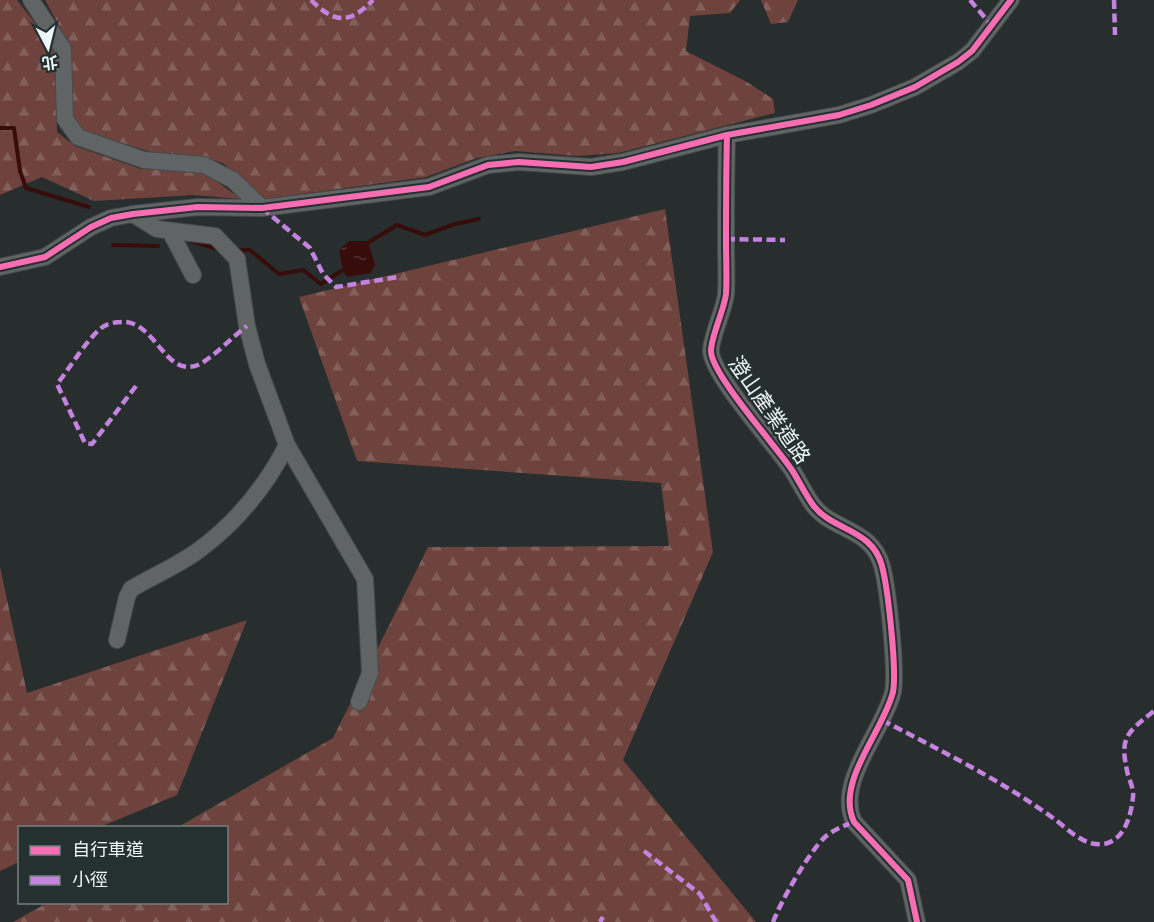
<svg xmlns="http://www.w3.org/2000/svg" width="1154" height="922" viewBox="0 0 1154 922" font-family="'Fira Sans Condensed','Noto Sans TC',sans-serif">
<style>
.forest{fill:url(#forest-firs)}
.water{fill:url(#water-ripples)}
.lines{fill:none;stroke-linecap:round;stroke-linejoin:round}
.stream{stroke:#360d0b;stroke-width:4}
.minor-casing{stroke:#454a4a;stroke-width:18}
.minor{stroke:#606465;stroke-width:16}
.quiet{stroke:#c483df;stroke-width:4.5;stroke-dasharray:9 4.5;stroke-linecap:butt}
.cycleway-casing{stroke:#253030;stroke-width:10}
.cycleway{stroke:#f96db3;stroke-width:6}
.labels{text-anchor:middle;stroke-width:5;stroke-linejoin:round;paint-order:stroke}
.street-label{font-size:21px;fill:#eff6f7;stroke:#253030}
</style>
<defs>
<pattern id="forest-firs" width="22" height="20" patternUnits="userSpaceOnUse" patternTransform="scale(1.5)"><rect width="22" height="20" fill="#6e433e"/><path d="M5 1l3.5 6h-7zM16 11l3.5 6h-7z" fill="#835f5b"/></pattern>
<pattern id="water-ripples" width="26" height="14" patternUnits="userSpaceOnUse" patternTransform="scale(1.5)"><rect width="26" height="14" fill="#360d0b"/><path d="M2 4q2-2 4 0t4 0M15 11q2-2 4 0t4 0" fill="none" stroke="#53312f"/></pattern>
</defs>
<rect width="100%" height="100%" fill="#282d2d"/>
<g class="forest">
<path d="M0,0H17L55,49L57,132L75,146L141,169L184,170L208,175L241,199L193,195L94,201L42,177L0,195Z"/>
<path d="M45,0H740L730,13L690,16L686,51L747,82L773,99L775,113L618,153L577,156L515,151L477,158L426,177L265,199L223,163L196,156L157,154L85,131L72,118L70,46Z"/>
<path d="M761,0H798L788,22L771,24Z"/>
<path d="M665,209L713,552L623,760L756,922H13L47,903L226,902V828L178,827L333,738L428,547L669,546L661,483L357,461L299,297Z"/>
<path d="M0,567L27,693L247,620L177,795L100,827L20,828L19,862L0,871Z"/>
</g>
<path class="water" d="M349,241H368L375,265L371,273L347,277L343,271L339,250Z"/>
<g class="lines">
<g class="stream">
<path d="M0,128H14L20,171L26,188L89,207"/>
<path d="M191,241L218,249"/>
<path d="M366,244L397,225L425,235L455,224L479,219"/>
<path d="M113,245L158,246"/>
<path d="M238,250H250L279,274L303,270L321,284L346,268"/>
</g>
<g class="minor-casing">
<g id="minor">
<path d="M31,0L63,49L65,119L78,137L144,160L204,165L233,180L262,208"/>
<path d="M727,135C726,172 726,208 726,244C726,260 727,278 726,294C724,311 711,336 711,351C711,374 776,446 792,470C799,481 805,494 813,505C832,531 872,528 882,566C888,589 897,670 893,692C883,732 835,782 854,822L908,880L917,922"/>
<path d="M170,231L193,275"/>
<path d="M0,267L45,257L91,227L111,218L133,214L198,207L262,208L429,187L488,165L519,162L591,167L623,162L727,135L839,115L871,105L915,87L958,62L972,51L1011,0"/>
<path d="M287,445L365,579L370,673L359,702"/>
<path d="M117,640L127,597L131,589C153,576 179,565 199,550C237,522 266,486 287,445L257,364L247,326L237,259L215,236L157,229L133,214"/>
</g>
</g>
<use href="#minor" class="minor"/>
<g class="quiet">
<path d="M311,0C334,23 349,25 373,0"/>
<path d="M970,0L992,26"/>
<path d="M1114,0L1115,35"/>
<path d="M262,208L310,248L323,274L336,287L398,277"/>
<path d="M726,239L785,240"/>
<path d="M136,386L92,444L85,443L57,384C70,368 85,342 100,329C105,324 114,322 121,322C156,319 165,381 200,364C216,355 232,337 247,326"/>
<path d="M882,720C941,751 999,779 1053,818C1068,829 1084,847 1104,844C1125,840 1131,815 1133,797C1134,790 1130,781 1128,775C1119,738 1126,733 1154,711"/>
<path d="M644,851L700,894L716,922"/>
<path d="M600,922L603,917"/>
<path d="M773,922C781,901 809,852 825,837C833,830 843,826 854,822"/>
</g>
<g class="cycleway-casing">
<g id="cycleway">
<path d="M727,135C726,172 726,208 726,244C726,260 727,278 726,294C724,311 711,336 711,351C711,374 776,446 792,470C799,481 805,494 813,505C832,531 872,528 882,566C888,589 897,670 893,692C883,732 835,782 854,822L908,880L917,922"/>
<path d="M0,267L45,257L91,227L111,218L133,214L198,207L262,208L429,187L488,165L519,162L591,167L623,162L727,135L839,115L871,105L915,87L958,62L972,51L1011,0"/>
</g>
</g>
<use href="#cycleway" class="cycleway"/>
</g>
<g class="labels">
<g class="street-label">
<text transform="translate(769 410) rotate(55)" y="7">澄山產業道路</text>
</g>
</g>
<rect x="18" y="826" width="210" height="78" fill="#253030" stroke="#767f80" stroke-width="1.5"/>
<rect x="30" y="846" width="30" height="9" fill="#f96db3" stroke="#767f80" stroke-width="1.5"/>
<text x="72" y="856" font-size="18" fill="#eff6f7">自行車道</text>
<rect x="30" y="876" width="30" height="9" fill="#c483df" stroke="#767f80" stroke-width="1.5"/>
<text x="72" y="886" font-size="18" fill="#eff6f7">小徑</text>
<g transform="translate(48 48) rotate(173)" stroke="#253030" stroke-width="4.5" paint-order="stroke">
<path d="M0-4.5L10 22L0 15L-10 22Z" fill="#eff6f7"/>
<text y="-9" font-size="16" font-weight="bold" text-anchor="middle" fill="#eff6f7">北</text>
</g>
</svg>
